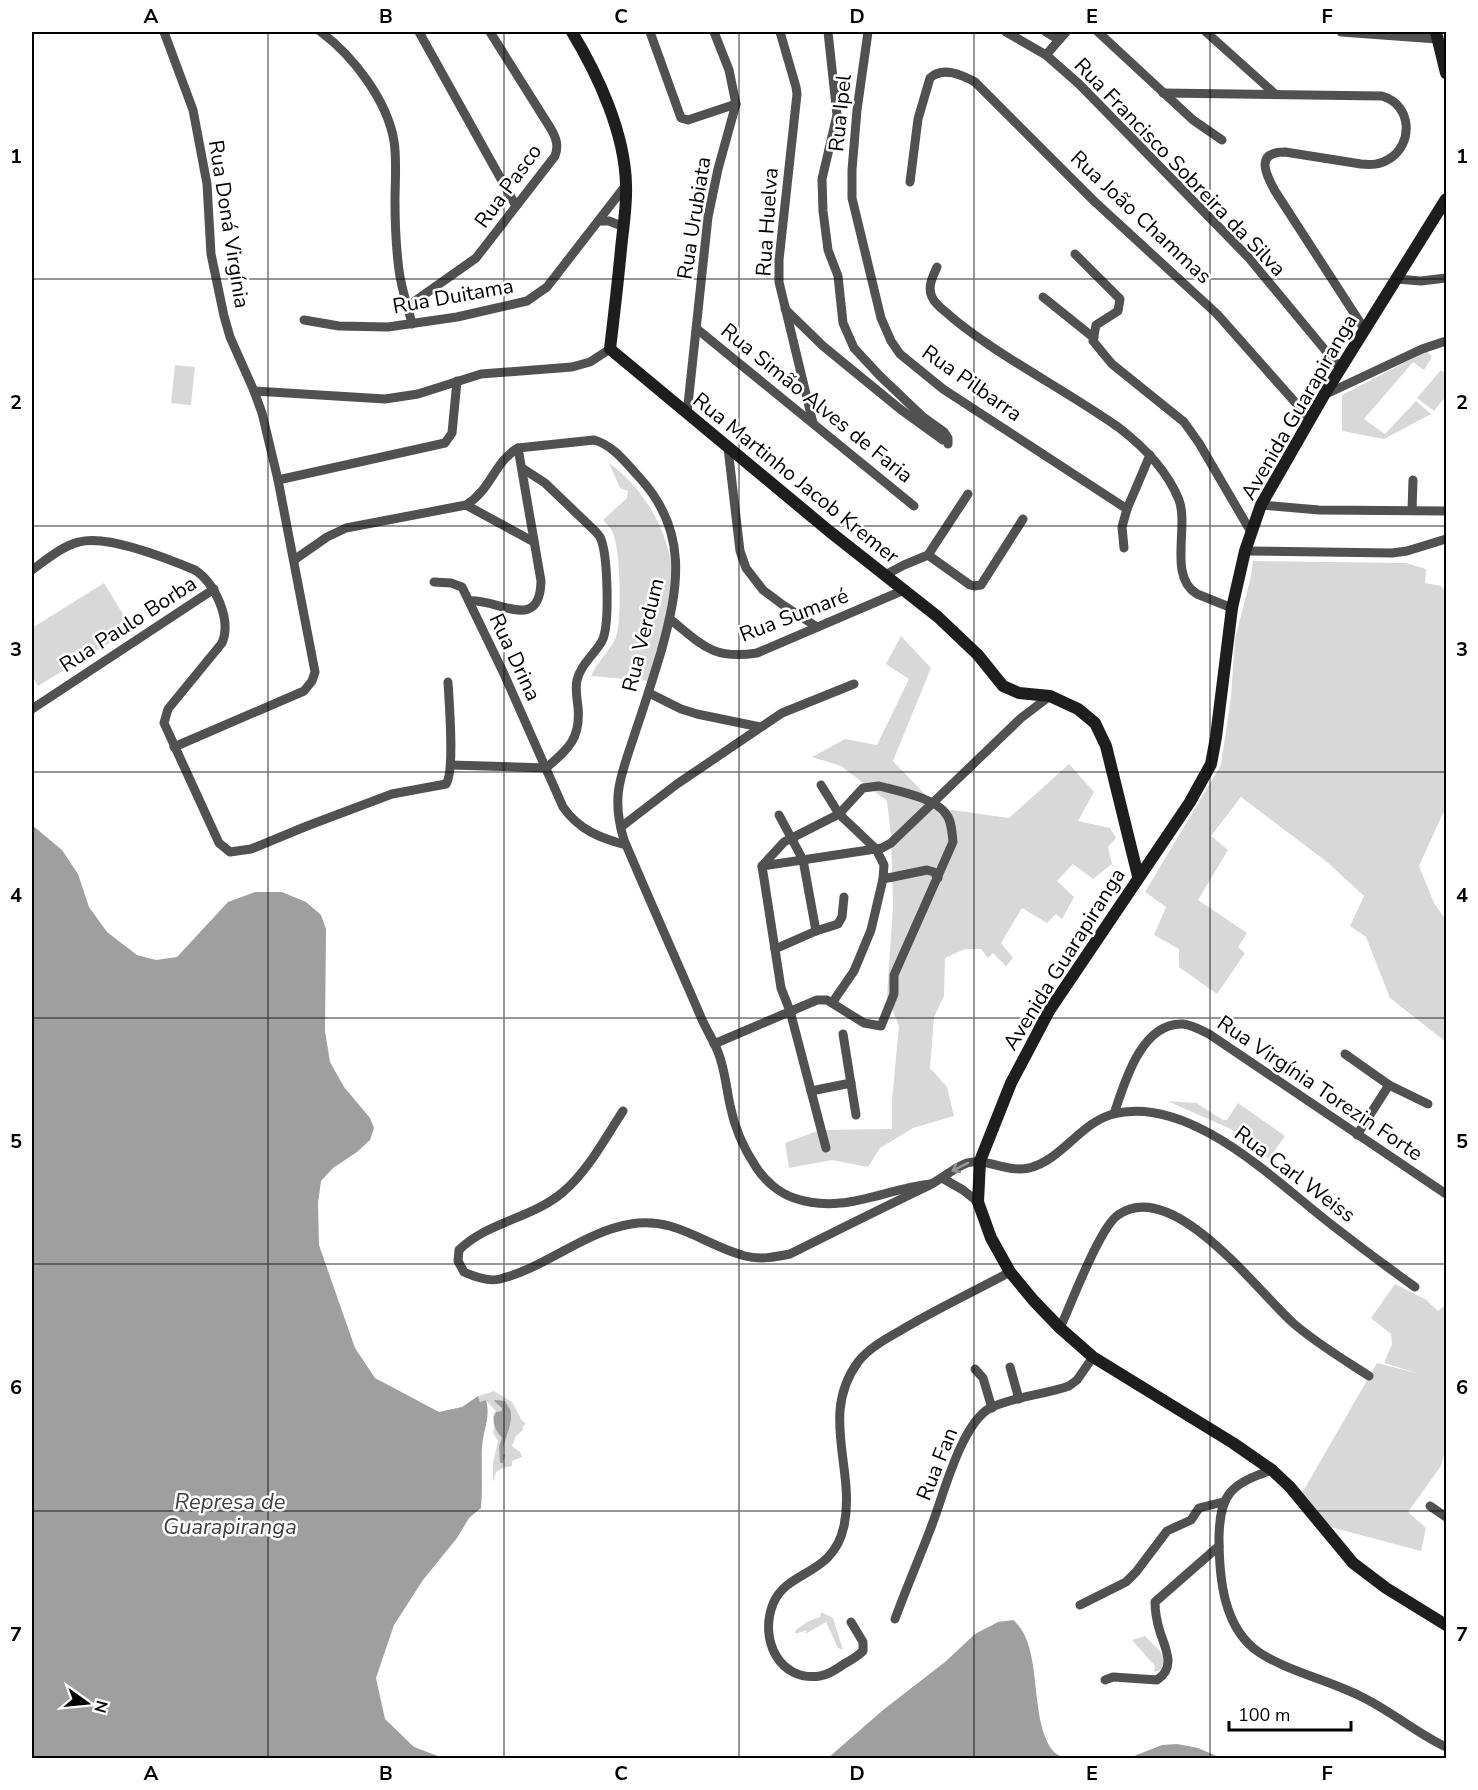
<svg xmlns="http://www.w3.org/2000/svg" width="1478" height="1790" viewBox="0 0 1478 1790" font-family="'Nunito Sans',sans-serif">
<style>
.green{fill:#d8d8d8}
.water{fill:#9f9f9f}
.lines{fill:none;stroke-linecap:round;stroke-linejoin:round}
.street{stroke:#515151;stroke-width:9}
.secondary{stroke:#1e1e1e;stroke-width:12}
.oneway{stroke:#979797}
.grid{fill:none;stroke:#000;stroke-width:1.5;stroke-opacity:0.55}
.labels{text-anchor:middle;stroke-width:5;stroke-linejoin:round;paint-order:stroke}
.street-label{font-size:21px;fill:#000;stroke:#fff}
.water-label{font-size:22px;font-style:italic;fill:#404040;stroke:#fff}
.neatline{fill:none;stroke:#000;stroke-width:2}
.grid-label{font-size:20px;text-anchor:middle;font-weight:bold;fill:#000}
</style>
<rect width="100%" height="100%" fill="#fff"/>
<g class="green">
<path d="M1427,351L1432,357L1424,370L1413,362L1364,419L1385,434L1416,401L1431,414L1384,439L1342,431V395Z"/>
<path d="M175,365L195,367L191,405L171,403Z"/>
<path d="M1441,370L1446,375V396L1434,411L1417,398Z"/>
<path d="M609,463C648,491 675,542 673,591C672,601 668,612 665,622C660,642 655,661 649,681L591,676C597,662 611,650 616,637C622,619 621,548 612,531C610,527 606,523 603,520L627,498L628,491L620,488Z"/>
<path d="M1253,561L1406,563L1426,569L1425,583L1441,586L1446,593V810L1444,811L1419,866L1434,903L1446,920V1042L1390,998L1366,937L1350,926L1364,896L1327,862L1241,797L1211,836L1228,850L1198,900L1247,933L1238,947L1245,953L1217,994L1179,967V949L1154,935L1166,907L1145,892L1221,765L1231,697L1235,639L1251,576Z"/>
<path d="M104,583L132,629L38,686L32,676V628Z"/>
<path d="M901,636L931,668L893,761L938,808L1009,818L1069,764L1094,792L1078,821L1110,828L1116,838L1108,847L1112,864L1093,879L1073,864L1057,881L1074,897L1062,919L1056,914L1047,923L1022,908L1001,943L1013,958L1006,966L993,953L988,958L981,949H965L945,958L944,996L934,1017L930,1068L947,1087L954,1116L913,1128L880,1148L868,1167L832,1160L789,1168L785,1143L820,1130L892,1129V1100L899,1026L887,996L893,906L891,836L887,801L841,766L812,757L845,739L877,745L909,679L886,664Z"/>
<path d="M1167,1101L1196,1103L1223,1120H1227L1238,1103L1285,1136L1269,1159L1231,1129Z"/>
<path d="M1395,1284L1425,1299L1438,1311L1446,1304V1447L1441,1466L1408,1512L1426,1528L1421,1551L1330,1527L1301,1495L1377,1363L1420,1374L1384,1363L1392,1344L1391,1334L1371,1318Z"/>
<path d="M494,1391L512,1402L521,1419L526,1424L523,1426V1430L516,1436L512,1446L520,1452L522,1457L512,1461V1466L503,1468L496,1472L493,1482V1463L498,1441L493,1433L495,1423L493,1416L496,1411L486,1401L480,1402L478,1396Z"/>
<path d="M821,1612L833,1618L843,1650L838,1648L826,1622L805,1634L807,1630L795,1634L796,1630L807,1622L820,1617Z"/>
<path d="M1145,1636L1160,1651L1166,1663L1164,1669L1154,1672L1155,1666L1132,1640Z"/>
</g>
<g class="water">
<path d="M32,825L62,850L78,874L89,907L107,932L137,955L156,960L177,957L228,902L255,892H282L306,902L321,915L326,929L325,1031L330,1062L344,1087L370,1118L374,1128L370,1140L357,1152L333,1168L321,1181L318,1203L319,1245L355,1348L375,1378L439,1412L462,1407L478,1396L480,1402L486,1400C491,1417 483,1431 482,1447C481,1467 483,1487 481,1508L469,1518L457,1538L423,1580L394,1625L376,1678L385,1719L414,1747L443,1758H32Z"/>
<path d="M495,1400L505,1401C506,1404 508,1406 510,1409C515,1424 502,1440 503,1454L505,1455L503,1463H500L499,1446L502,1438C496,1431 490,1421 496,1412L502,1411V1408L494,1401Z"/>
<path d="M1013,1620C1045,1646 1027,1720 1054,1752C1057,1755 1063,1757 1066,1758H828L883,1710L945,1662L975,1634L998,1622Z"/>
<path d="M1177,1744L1198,1748L1221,1758H1129L1162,1745Z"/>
</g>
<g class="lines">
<g class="street">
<path d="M164,32L193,110L207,184L211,254L224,316L230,337L254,391L262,413L278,480L315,672L312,681L304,691L174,747"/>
<path d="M321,32C353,56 387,100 394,141C397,160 395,181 395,201C395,224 396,247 399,270C401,288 408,307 412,324"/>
<path d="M419,32L516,206"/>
<path d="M650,32L681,118L688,120L736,104"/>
<path d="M780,32L796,87L797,94L779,260V282L813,423"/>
<path d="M828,32L837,115L822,179L823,211L828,250L838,276L843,323L854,348L879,375L923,417L944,432L948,438V444"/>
<path d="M868,32L857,110L852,170V198L881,318L891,341L900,354L943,389L1127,509L1122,527L1124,548"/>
<path d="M1006,32L1046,55L1079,84L1126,132L1248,257L1340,368"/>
<path d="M1046,32L1059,40"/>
<path d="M1098,32L1193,120L1222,140"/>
<path d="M1206,32L1274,93"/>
<path d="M1341,32L1437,39"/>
<path d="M1046,55L1066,32"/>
<path d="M1163,93L1382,96C1413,105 1413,145 1389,159C1380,165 1371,165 1361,164L1285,152C1255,152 1265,173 1275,191L1365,330"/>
<path d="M910,182L918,119L930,78C943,66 962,75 975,82L1094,201L1217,314L1310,419"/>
<path d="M599,221H609L624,227"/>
<path d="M1075,254L1120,299L1118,311L1096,325L1093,341L1112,364L1184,422L1199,443L1251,532"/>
<path d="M937,267C933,276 927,287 932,297C935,304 942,309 947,313C962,327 979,338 995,349C1036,376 1078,399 1118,427C1143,446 1167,470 1179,500C1189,527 1168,577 1197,594L1232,608"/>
<path d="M1397,279L1421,281L1446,278"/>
<path d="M1043,297L1094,338"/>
<path d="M408,306L476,258L555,156C559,145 556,138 551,129L490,32"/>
<path d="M785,309L823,346L900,409L943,440"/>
<path d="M304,320L339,326L388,327L457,317L527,301L547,287L626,185"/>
<path d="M697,329L914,506"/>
<path d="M254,391L385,399L418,394L481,374L572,367L590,362L610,349"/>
<path d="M1324,395L1422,349L1446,341"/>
<path d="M687,414L708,217L718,169L736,104L729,70L714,32"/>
<path d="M728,448L740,551L746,568L763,590L783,605L817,627"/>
<path d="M522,468L545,483L594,530C596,532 598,534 600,537C608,553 610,626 602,641C594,655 581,664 577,680C575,689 577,698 578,707C581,739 568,749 546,768"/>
<path d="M278,480L445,443L452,433L457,381"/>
<path d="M466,505L534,542"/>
<path d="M1261,505L1319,510L1446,511"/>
<path d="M1127,509L1150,455"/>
<path d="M1412,510L1413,480"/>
<path d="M1245,551L1392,553L1407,551L1446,539"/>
<path d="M928,555L970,585L974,586L981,585L1023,519"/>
<path d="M294,560L327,537L346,528L466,505C491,490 494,462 518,448L594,440C613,445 626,463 639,477C689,531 679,587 661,652C653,678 645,704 636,730C622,774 610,794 624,840C649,899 675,957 700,1015C705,1028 713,1039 718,1052C725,1069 726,1087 730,1105C734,1126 744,1149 756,1167C765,1181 779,1193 794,1198C843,1215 883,1189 931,1184"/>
<path d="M32,570C46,560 62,546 79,542C106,534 169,559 195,570C215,583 232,620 222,643L168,709L164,723L219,843L230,852L251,849L307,826L392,794L446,784C455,772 449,701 448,682"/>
<path d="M885,575L904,565L928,555L968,494"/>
<path d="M434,582L451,583L462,587L504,674L563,807C579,830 600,838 626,845"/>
<path d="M469,601C497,598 540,634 541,581L518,448"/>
<path d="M670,619C702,645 713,660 757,653L904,590"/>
<path d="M649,693L681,709L697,714L760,727"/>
<path d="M32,709L214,589"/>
<path d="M451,765L546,768"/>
<path d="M821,785L839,814L876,849L884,865L883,879L927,870L934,872L938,878"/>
<path d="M779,815L803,860L816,931"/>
<path d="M621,827L677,784L782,713L854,684"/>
<path d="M775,949L816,931L838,924L842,917L844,897"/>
<path d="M832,1003L854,971L871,930L883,879"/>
<path d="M843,1034L856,1115"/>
<path d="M714,1044L817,1000H827L864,1023L881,1026L894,994V975L953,842C952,834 952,821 946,814C936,798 897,791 879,786L863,788L839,814L784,842L762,866"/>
<path d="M1345,1054L1389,1085L1428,1104"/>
<path d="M811,1091L851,1083"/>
<path d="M623,1111C605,1138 588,1171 563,1192C533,1218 487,1222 459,1250L458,1261L464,1272C475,1277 489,1282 500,1279C547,1267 583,1232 631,1224C675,1216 706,1246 745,1256C760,1260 775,1257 790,1254C836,1231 882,1208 928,1186C942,1179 953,1168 967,1163C986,1157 1006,1173 1029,1168C1062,1160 1080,1123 1113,1114C1190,1094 1276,1182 1332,1225C1359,1246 1387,1267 1415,1287"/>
<path d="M1114,1114C1124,1084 1141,1022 1183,1024C1192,1025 1201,1030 1209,1034L1446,1194"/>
<path d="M1357,1135L1389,1085"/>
<path d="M826,1148L790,1011L781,988L762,866L882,848L891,843L1021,718L1050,696"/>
<path d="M942,1178L963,1190L978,1202"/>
<path d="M1060,1328C1071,1304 1100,1227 1118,1215C1173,1176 1258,1292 1293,1323C1316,1343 1343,1359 1369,1376"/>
<path d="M1010,1367L1019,1399"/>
<path d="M975,1369L983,1378L992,1408"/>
<path d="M1272,1470C1231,1484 1220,1493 1219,1537C1219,1577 1223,1629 1260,1653C1290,1672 1328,1680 1360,1696C1390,1710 1416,1733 1446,1747"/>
<path d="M1430,1506L1446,1517"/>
<path d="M1080,1605L1126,1582L1136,1572L1167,1531L1191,1520L1199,1508L1223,1502"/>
<path d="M895,1619C906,1589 919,1559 930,1530C943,1498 960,1425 990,1408C1014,1396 1044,1395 1069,1386L1077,1380L1093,1357"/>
<path d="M851,1622L863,1642V1651C857,1657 851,1660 844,1664C837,1669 828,1675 820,1676C779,1682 759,1639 773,1604C787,1569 833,1577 844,1526C856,1469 819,1415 858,1362C868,1349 884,1340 898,1332C934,1310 973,1292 1010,1272"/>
<path d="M1105,1680L1113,1677L1157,1680C1176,1667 1166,1650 1160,1632C1157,1622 1155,1612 1155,1602L1219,1546"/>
</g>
<g class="secondary">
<path d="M572,32C598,75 625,133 626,185C627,206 623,228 621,249C618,282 614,315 610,349L829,531L938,617L978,655L1003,686L1019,693L1050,696L1078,709L1095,723L1106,746L1138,876"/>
<path d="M1436,32L1446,73"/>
<path d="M1446,199L1324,395L1261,505L1245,551L1232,608L1216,737L1211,764L1190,802L1049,1011L1029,1049L1011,1083L980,1161L978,1202L991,1238L1010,1272L1034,1301L1060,1328L1093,1357L1233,1443L1272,1470L1290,1487L1353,1563L1386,1588L1446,1625"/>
</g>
</g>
<defs><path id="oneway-shaft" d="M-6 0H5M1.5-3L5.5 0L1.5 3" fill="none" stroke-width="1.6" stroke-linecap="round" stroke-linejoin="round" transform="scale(1.5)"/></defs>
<use class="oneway" href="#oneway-shaft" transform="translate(960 1167) rotate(153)"/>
<path class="grid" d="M268,32V1758M504,32V1758M739,32V1758M974,32V1758M1210,32V1758M32,279H1446M32,526H1446M32,772H1446M32,1018H1446M32,1264H1446M32,1511H1446"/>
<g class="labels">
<g class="street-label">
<text transform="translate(840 113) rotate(-84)" y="7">Rua Ipel</text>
<text transform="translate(1180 167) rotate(46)" y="7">Rua Francisco Sobreira da Silva</text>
<text transform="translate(508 186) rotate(-54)" y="7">Rua Pasco</text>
<text transform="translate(1141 217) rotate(43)" y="7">Rua João Chammas</text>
<text transform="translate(694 218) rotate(-81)" y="7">Rua Urubiata</text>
<text transform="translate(767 222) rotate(-86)" y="7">Rua Huelva</text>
<text transform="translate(229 224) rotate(81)" y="7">Rua Doná Virgínia</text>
<text transform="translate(453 296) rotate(-10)" y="7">Rua Duitama</text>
<text transform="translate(972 383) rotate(35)" y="7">Rua Pilbarra</text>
<text transform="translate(817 403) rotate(39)" y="7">Rua Simão Alves de Faria</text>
<text transform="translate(1299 407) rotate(-60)" y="7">Avenida Guarapiranga</text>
<text transform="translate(796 478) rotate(39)" y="7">Rua Martinho Jacob Kremer</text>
<text transform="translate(794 615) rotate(-21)" y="7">Rua Sumaré</text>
<text transform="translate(128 624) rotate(-33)" y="7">Rua Paulo Borba</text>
<text transform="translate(643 635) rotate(-76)" y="7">Rua Verdum</text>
<text transform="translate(515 657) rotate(65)" y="7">Rua Drina</text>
<text transform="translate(1064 959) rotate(-58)" y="7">Avenida Guarapiranga</text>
<text transform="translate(1320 1088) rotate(34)" y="7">Rua Virgínia Torezin Forte</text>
<text transform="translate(1295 1174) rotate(37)" y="7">Rua Carl Weiss</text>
<text transform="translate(937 1464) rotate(-68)" y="7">Rua Fan</text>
</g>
<g class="water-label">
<text x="230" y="1509">Represa de<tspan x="230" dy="25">Guarapiranga</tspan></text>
</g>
</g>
<rect width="1478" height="1790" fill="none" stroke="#ffffff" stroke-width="66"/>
<g transform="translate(87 1703) rotate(105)" stroke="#ffffff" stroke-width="4.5" paint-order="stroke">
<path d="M0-4.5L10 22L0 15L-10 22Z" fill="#000000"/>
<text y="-9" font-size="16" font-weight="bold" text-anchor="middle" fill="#000000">N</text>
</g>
<path d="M1229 1721v9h122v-9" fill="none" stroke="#000000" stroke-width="3"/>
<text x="1238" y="1721" font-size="18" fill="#000000" stroke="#ffffff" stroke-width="4.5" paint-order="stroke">100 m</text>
<rect x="33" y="33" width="1412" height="1724" class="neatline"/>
<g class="grid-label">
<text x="151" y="23">A</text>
<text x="386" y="23">B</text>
<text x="621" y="23">C</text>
<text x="857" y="23">D</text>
<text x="1092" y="23">E</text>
<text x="1327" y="23">F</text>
<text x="16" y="163">1</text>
<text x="1462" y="163">1</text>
<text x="16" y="409">2</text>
<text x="1462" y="409">2</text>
<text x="16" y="656">3</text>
<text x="1462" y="656">3</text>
<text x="16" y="902">4</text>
<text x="1462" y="902">4</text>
<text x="16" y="1148">5</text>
<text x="1462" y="1148">5</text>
<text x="16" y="1394">6</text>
<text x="1462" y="1394">6</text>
<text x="16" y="1641">7</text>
<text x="1462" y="1641">7</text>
<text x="151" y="1780">A</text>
<text x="386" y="1780">B</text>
<text x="621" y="1780">C</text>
<text x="857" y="1780">D</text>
<text x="1092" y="1780">E</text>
<text x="1327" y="1780">F</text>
</g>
</svg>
